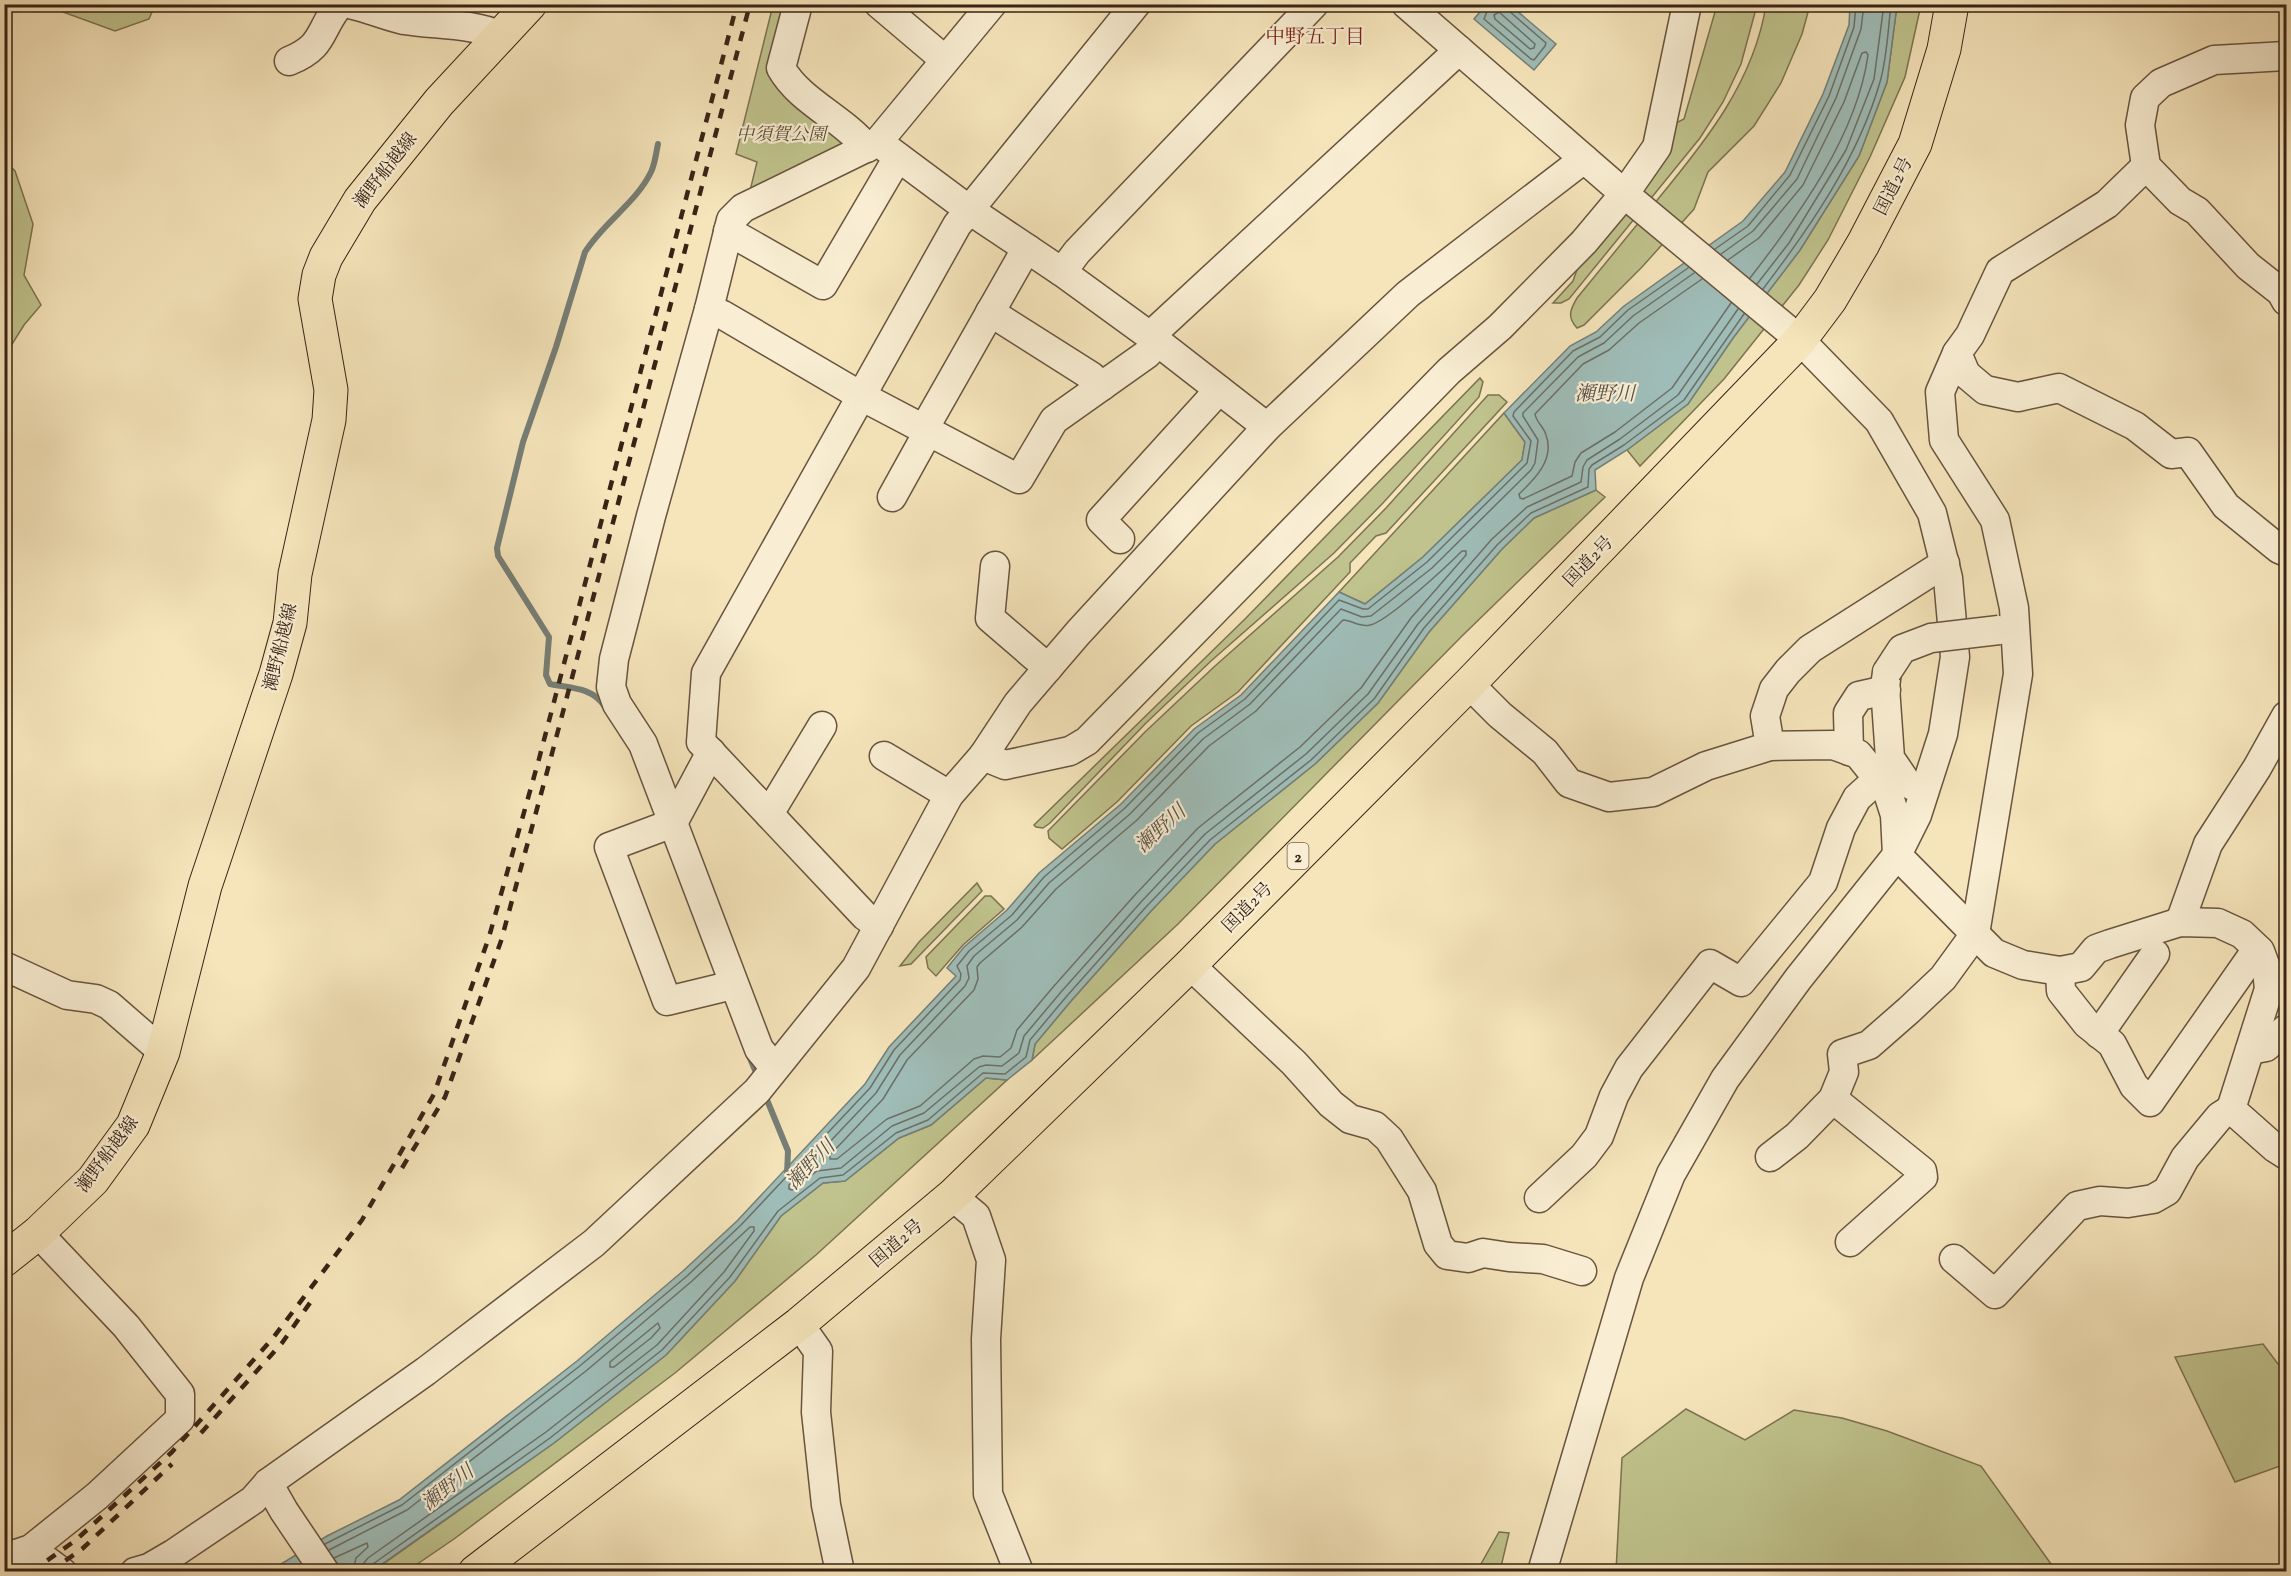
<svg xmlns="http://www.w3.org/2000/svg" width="2291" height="1576" viewBox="0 0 2291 1576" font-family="'Sorts Mill Goudy','Noto Serif JP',serif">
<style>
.green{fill:#c0c38d;stroke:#7c7352;stroke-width:1.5}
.water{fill:#9fbdb8;stroke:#767f77;stroke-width:1.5}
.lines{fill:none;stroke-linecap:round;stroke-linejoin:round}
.shore{stroke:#6c7067;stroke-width:1.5}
.stream{stroke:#767f77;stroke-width:6}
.minor-casing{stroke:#68543f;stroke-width:31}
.major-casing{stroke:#392316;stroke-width:35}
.highway-casing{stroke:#392316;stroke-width:35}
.minor{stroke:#f9eed3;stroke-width:28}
.major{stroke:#f6e5bb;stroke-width:33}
.highway{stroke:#f6e5bb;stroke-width:33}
.rail{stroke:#392316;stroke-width:4.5;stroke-dasharray:10 10;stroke-linecap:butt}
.minor-bridge-casing{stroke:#68543f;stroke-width:31;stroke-linecap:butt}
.minor-bridge{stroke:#f9eed3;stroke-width:28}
.labels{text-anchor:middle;stroke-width:4.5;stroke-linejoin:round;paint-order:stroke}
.shield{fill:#f9eed3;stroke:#73604f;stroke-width:1.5}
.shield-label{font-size:16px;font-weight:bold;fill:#392316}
.park-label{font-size:18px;font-style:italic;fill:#5b4b34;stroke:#f9eed3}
.street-label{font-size:18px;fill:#392316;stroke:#f9eed3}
.neighbourhood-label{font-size:20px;fill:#7a1f14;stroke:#f9eed3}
.water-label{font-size:20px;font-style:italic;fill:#585147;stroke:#f9eed3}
</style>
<rect width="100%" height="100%" fill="#f6e5bb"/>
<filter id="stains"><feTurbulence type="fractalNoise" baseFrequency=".00333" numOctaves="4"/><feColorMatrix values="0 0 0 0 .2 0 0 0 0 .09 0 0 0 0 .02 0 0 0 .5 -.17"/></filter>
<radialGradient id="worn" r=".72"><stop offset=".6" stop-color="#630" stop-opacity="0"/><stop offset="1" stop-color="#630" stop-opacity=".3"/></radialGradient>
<g class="green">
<path d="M44,5H155L149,19L115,31Z"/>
<path d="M773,5H787L772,61L846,143L749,195L757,162L736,154Z"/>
<path d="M1717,5H1757L1741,64L1723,102L1700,138L1569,299L1561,303H1553L1573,281L1579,264L1672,125L1684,119Z"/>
<path d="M1766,5H1810L1802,34L1781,83L1754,126L1708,172L1694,209L1642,267L1584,325L1577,328C1567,317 1570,310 1577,298C1604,265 1631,232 1658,199C1706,141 1754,81 1766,5Z"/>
<path d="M1897,5H1921L1905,77L1870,157L1828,240L1799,285L1724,379L1640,466L1627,450L1688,404L1733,338L1800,250L1859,156L1887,82Z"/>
<path d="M4,160L15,171L33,224L24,275L41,305L24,325L9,349L5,353Z"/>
<path d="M1480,378L1483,382L1479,397L1383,503L1334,553L1211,661L1145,724L1050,823L1043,828L1036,827L1034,825L1245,619Z"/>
<path d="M1488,395H1499L1507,402L1386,533L1376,536L1350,563V572L1238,692L1191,726L1118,801L1062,849L1049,838L1048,831L1145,732L1215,666L1338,557L1386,508Z"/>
<path d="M1504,413L1525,442L1522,460L1423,557L1365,604L1339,592Z"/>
<path d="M1596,490L1605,497L1461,637L1178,924L1032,1060L1035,1044L1071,1001L1151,911L1215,844L1315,764L1378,703L1429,632L1502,549L1534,518Z"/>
<path d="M977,883L982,891L911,964L900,966L919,942Z"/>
<path d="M985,896H991L1004,909L963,945L936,976L928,968L926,957Z"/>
<path d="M986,1078L1007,1080L816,1255L675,1373L454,1539L407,1571L372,1572L554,1443L666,1355L735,1281L781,1216L823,1183L845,1181L899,1138L931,1125Z"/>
<path d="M2263,1344L2278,1364L2286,1365V1464L2235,1482L2175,1357Z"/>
<path d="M1686,1409L1745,1440L1794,1410L1842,1418L1887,1431L1981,1466L2056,1571H1616L1622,1458Z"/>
<path d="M1499,1532L1509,1533L1500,1571H1477Z"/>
</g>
<g class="water">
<path d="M1486,5H1510L1556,44L1534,70L1474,19Z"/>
<path d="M1850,5H1897L1887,82L1859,156L1800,250L1733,338L1688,404L1627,450L1595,470L1596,490L1534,518L1502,549L1429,632L1378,703L1315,764L1215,844L1151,911L1071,1001L1035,1044L1032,1060L1007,1080L986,1078L931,1125L899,1138L845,1181L823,1183L781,1216L735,1281L666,1355L554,1443L372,1571L268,1572L327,1536L399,1500L577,1361L683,1271L737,1221L865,1084L889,1047L956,976L947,968L964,947L1007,910L1039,873L1121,804L1194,729L1241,695L1339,592L1365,604L1423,557L1522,460L1525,442L1504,413L1570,346L1596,332L1624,306L1743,221L1785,172L1823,94L1849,25Z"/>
</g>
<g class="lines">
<g class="shore">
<path d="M1490,4L1484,19L1531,59L1534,60L1545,46L1546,43L1509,11L1506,4"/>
<path d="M1499,12L1535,44L1534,48L1530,49L1495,19L1494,15Z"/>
<path d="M1715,249L1748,226L1790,175L1829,96L1854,27L1856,4"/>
<path d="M1721,254L1753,231L1797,179L1836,98L1861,29L1864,4"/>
<path d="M1728,260L1759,238L1803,185L1844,102L1862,53L1866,52L1868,55C1857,135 1799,215 1750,278"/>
<path d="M1694,273L1633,316L1604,343L1578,357L1523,413V416L1538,440L1535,463L1531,470L1432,568L1371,616L1362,617L1341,609L1250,704L1203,739L1130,814L1049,883L1017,920L974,956L967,966L969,978L965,986L900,1055L876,1093L789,1185V1189L792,1190L817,1171L841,1168L892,1126L924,1113L979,1067L986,1065L1002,1066L1019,1053L1024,1036L1061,992L1141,902L1205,834L1306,754L1368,694L1418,624L1492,539L1527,507L1581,482L1583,467L1587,460L1620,439L1678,395L1738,309"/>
<path d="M1702,279L1639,323L1609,350L1583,364L1535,414C1536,422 1544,427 1546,435C1555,459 1535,479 1519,494L1520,498L1523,499L1572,476L1575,462L1581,453L1615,432L1672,388L1731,303"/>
<path d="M1757,284L1789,243L1846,150L1874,79L1884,4"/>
<path d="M1763,289C1811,226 1858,158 1880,82C1887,58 1888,30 1891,4"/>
<path d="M1462,551H1466V555L1411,618L1361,688L1300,747L1198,828L1134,896L1054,986L1017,1030L1011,1048L1000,1057L983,1056L974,1059L920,1106L887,1119L837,1159H830V1155L883,1099L907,1060L974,990L978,979L977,967L980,963L1022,927L1056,889L1137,820L1209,746L1256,711L1343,620C1352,620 1360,628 1370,625C1387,622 1447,566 1462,551Z"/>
<path d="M658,1323L660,1328L651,1338L614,1367H610V1362Z"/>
<path d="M325,1544L402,1505L581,1365L687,1276L741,1225L870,1088L894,1050L960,980L961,974L957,966L969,951L1012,915L1044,877L1125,808L1198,733L1245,699L1339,600L1363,609H1368L1427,562L1527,463L1531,441L1513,416L1514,412L1573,351L1600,337L1628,310L1688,268"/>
<path d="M329,1550L407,1510L586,1371L692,1281L750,1227H754V1231L724,1272L657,1345L546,1432L368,1558L363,1564L362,1572"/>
<path d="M334,1558L367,1543L368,1547L356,1558L353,1572"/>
<path d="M370,1572L373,1564L550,1438L662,1350L730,1277L778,1211L820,1178L843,1175L896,1133L928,1120L983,1073L1005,1074L1026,1057L1030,1040L1066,997L1146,907L1210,840L1311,760L1374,699L1424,628L1498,544L1531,513L1588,487L1589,469L1592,465L1624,445L1684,400L1744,314"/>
</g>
<g class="stream">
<path d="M605,707C593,687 570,688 550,684L546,675L549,637L498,556L497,548L523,442L556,347L585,252C603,223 636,203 651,172C655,164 656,153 658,144"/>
<path d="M749,1056L758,1077"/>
<path d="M765,1095L788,1151L787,1174"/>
</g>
<g class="minor-casing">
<g id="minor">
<path d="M350,4C368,8 386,16 404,20C435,25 473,23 501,36"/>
<path d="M798,4L781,68C800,102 842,117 867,148"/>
<path d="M879,4L945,60"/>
<path d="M1406,4L1628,197L1800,340L1879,421L1932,513L1948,578L1955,657L1943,734L1917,815L1897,855L1798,979L1725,1079L1671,1174L1629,1278L1542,1572"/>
<path d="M2286,56L2214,60L2161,83L2145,98L2140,125L2146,166L2180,201L2197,211L2248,266L2281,292L2286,301"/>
<path d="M289,61C326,46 318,30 340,4"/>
<path d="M878,142L968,209L1062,272L1150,336L1267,427"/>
<path d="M728,231L823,285L898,157"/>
<path d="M1062,272L1077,252L1314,4"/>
<path d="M709,309L723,315L861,396L1019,479L1054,420L1147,354L1158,343"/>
<path d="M990,312L1091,376L1102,386"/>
<path d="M1150,336L1459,50"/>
<path d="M1957,353L1966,374L1985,390L2018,397L2059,388L2135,426L2171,454L2188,452L2226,506L2279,549L2286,552"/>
<path d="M924,429L1021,258L1028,249"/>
<path d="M892,497L928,432"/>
<path d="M1120,539L1101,520L1219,390"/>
<path d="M995,566L990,618L1048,668"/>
<path d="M1887,672L1885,687L1890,758L1907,783L1924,792"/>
<path d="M1469,684L1500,715L1545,752L1569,783L1609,797L1653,792L1706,766L1770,746L1833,745L1858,754L1887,790L1895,815L1897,855L1994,953L2023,965L2060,971L2081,967L2096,949L2110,944L2180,922L2218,923L2242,934L2260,951L2267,970L2269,989L2231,1109L2275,1148L2286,1155"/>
<path d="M1770,746L1765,716L1774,689L1788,671L1810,649L1945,563"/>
<path d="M1849,751L1848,713L1859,696L1886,690"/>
<path d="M711,752L673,823L609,847L667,1001L733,985"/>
<path d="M884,756L949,795"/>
<path d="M983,756L1005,765L1070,751L1087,741L1449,371L1500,327L1584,242L1625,193L1657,147L1687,4"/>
<path d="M769,814L822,726"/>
<path d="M2180,922L2208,844L2257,768L2286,716"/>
<path d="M879,926L865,916L701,742L706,673L957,225L1136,4"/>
<path d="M1190,965L1294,1063L1331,1104L1350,1119L1375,1126L1389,1139L1422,1191L1438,1244L1447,1255L1468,1258L1483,1253L1509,1257L1543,1259L1582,1271"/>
<path d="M4,966L67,995L96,999L109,1005L163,1052"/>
<path d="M2060,971L2061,991L2087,1024L2112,1044L2134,1086L2150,1102L2257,949"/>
<path d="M2099,1034L2155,954"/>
<path d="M2250,1050L2266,1047L2286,1029"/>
<path d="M774,1067L759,1049L643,744L617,704L611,687L614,659L651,516L709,309L731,220L743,208L878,142L992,4"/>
<path d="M1833,1099L1922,1171L1923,1177L1850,1242"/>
<path d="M1770,1157L1797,1136L1833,1099L1844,1072L1842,1054L1869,1045L1909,1010L1943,978L1975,934L2018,674L2014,608L1995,520L1944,440L1940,392L1957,353L1970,335L2000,271L2107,204L2146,166"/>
<path d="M952,1196L976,1216L991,1260L986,1339L988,1494L1019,1572"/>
<path d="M1539,1198L1584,1156L1599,1136L1614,1096L1629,1068L1710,964L1741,982L1823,882L1841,828L1857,798L1878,779"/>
<path d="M1954,1259L1995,1294L2077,1206L2100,1201L2128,1203L2153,1199L2167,1191L2185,1158L2220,1116L2231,1109"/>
<path d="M799,1324L818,1351L816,1412L826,1505L840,1572"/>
<path d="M268,1483L284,1511L325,1572"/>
<path d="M31,1549L62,1572"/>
<path d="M4,1554H16L31,1549L97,1496L180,1419V1394L126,1326L38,1233"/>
<path d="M135,1572L149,1568L173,1554L253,1500L268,1483L426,1371L594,1243L757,1091L856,968L949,795L983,756L1018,703L1078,633L1267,427L1408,294L1584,159"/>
</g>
</g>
<g class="major-casing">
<path id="major" d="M4,1260L38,1233L93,1180L133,1125L163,1052L205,886L276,674L290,623L295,574L329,420L331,390L315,299L319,275L326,257L360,200L439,102L530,4"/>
</g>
<g class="highway-casing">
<path id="highway" d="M475,1572L799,1324L952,1196L1190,965L1469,684L1800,340L1830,300L1863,244L1915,144L1944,49L1952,4"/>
</g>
<use href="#minor" class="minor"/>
<use href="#major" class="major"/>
<use href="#highway" class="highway"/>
<g class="rail">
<path d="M402,1168L445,1097L501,941L550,761L750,4"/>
<path d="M201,1433L282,1343L314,1297"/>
<path d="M31,1572L76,1540L172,1452L273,1338L362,1220L434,1094L489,937L539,759L737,4"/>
<path d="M49,1572L82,1549L172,1464"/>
</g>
<g class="minor-bridge-casing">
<path id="minor-bridge" d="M1887,672L1902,649L1931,638L1999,630"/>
</g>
<use href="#minor-bridge" class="minor-bridge"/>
</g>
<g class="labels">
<rect class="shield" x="1287.5" y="843" width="21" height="26" rx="4.5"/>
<g class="shield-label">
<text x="1298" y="862">2</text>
</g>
<g class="park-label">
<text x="781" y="140">中須賀公園</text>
</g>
<g class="street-label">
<text transform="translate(385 170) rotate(-52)" y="6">瀬野船越線</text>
<text transform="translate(1893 186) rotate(-63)" y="6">国道2号</text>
<text transform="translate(1588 561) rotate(-46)" y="6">国道2号</text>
<text transform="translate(280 647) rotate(-76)" y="6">瀬野船越線</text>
<text transform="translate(1247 907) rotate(-45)" y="6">国道2号</text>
<text transform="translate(107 1154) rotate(-53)" y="6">瀬野船越線</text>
<text transform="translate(896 1243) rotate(-40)" y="6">国道2号</text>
</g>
<g class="neighbourhood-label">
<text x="1315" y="43">中野五丁目</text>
</g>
<g class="water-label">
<text x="1605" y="400">瀬野川</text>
<text transform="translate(1160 828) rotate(-42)" y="7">瀬野川</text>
<text transform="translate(810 1164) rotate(-46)" y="7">瀬野川</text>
<text transform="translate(447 1487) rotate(-38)" y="7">瀬野川</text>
</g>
</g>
<rect width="2291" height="1576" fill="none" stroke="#f6e5bb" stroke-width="24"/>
<rect x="6" y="6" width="2279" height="1564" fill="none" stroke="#392316" stroke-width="3"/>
<rect x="12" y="12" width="2267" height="1552" fill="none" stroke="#392316" stroke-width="1.5"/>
<rect width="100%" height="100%" filter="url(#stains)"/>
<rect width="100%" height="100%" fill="url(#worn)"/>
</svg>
